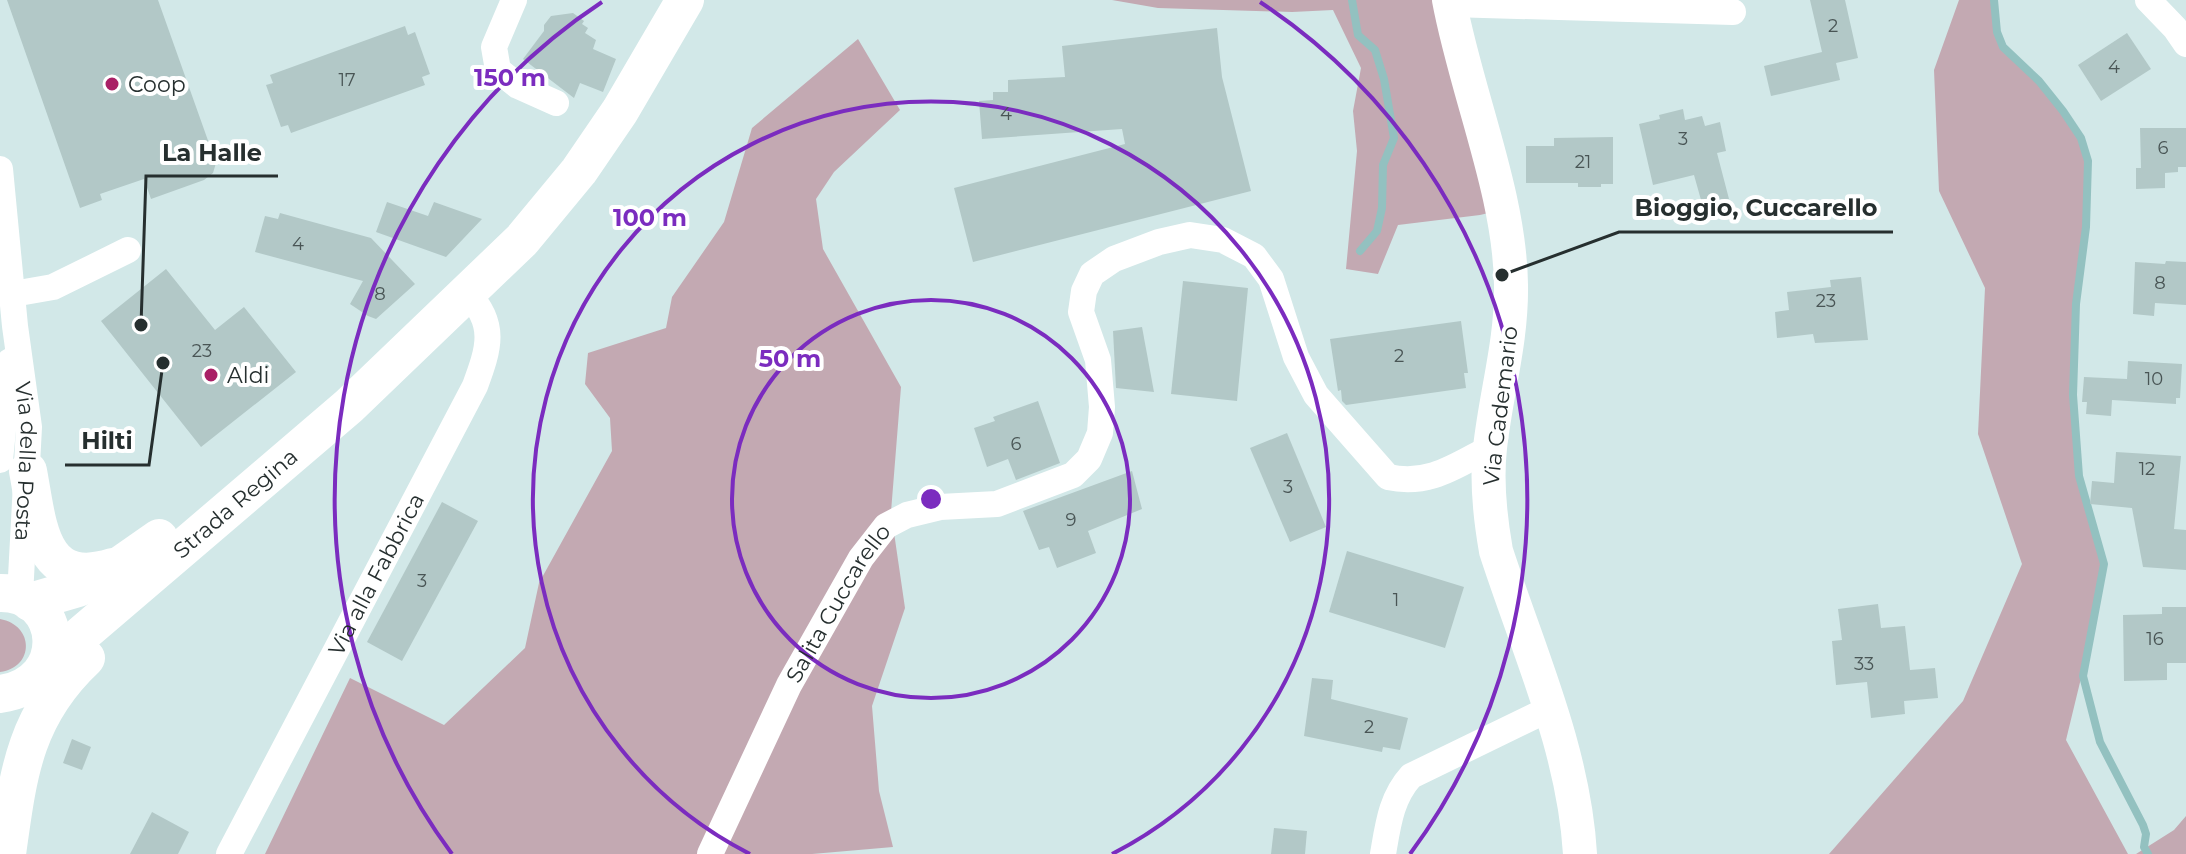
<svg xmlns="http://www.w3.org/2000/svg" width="2186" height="854" viewBox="0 0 2186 854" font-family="Montserrat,sans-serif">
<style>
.green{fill:#c3a9b2}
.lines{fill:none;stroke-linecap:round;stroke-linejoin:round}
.stream{stroke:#93c1c0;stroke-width:8}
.building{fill:#b2c8c7}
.minor{stroke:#fff;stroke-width:26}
.tertiary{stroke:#fff;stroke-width:34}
.secondary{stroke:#fff;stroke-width:38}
.ring{fill:none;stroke:#7b2cbf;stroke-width:4}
.poi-dot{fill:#a92066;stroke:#fff;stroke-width:3}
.labels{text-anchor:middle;stroke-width:8;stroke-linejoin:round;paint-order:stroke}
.number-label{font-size:18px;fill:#495555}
.poi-label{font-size:22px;fill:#262f2f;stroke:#fff;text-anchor:start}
.street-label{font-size:22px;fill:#262f2f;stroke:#fff}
.centre{fill:#7b2cbf;stroke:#fff;stroke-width:4}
.ring-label{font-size:24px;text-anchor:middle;font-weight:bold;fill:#7b2cbf;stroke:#fff;stroke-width:8;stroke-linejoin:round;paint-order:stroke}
.leader{fill:none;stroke:#262f2f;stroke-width:3}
.callout-dot{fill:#262f2f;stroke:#fff;stroke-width:3}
.callout-label{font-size:24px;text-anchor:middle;font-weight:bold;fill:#262f2f;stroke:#fff;stroke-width:8;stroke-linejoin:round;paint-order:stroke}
</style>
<rect width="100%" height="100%" fill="#d2e8e8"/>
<g class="green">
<path d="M1112,0H1449L1501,210L1480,215L1398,225L1378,274L1346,269L1357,151L1353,111L1361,68L1333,10L1292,12L1158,8Z"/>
<path d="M1959,0H1994L1997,32L2003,47L2039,81L2063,111L2081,138L2088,161L2086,227L2076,304L2073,395L2079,476L2104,564L2099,604L2066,740L2128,854H1829L1963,701L2022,564L1978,434L1985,288L1939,191L1934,70Z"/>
<path d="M858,39L900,110L834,172L816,199L823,249L901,387L891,512L905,608L872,706L879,791L893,847L812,854H265L350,678L444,725L525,648L539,583L612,451L610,418L585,384L588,353L666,328L672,297L724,222L752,128Z"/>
<path d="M0,619C34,625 35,667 0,672Z"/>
<path d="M2186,816V854H2136L2174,830Z"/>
</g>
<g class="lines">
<g class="stream">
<path d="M1352,0L1358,35L1375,50L1384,79L1394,138L1383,165L1382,208L1377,231L1360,251"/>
<path d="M1994,0L1997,32L2003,47L2039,81L2063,111L2081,138L2088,161L2086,227L2076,304L2073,395L2079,476L2104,564L2083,676L2100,742L2143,825L2146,834L2144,847L2148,854"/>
</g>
</g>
<g class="building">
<path d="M7,0H158L216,163L213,173L204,180L151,199L144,179L100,194L102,200L80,208Z"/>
<path d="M1810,0H1845L1858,58L1836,63L1840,80L1771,96L1764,66L1822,52Z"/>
<path d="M573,13L584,21L582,24L588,28L585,33L596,40L593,49L616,59L603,92L580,83L574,98L523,59L544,31V25L551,16Z"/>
<path d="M405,26L408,35L415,32L430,74L422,77L425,85L291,133L288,125L281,127L266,85L273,83L270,75Z"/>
<path d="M1217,28L1222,77L1251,191L973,262L954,188L1125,144L1122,129L982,139L979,101L993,100V92H1008V80L1065,77L1062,46Z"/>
<path d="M2127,33L2151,69L2101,101L2078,65Z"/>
<path d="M1683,109L1685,120L1702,116L1705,126L1720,122L1726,151L1717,153L1729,199L1701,200L1694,175L1653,185L1639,124L1660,119L1659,115Z"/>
<path d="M2140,128H2186V167H2178V172L2165,173V188L2136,189V168H2141Z"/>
<path d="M1613,137V184H1601V187H1578V183H1526V146H1554V138Z"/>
<path d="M387,202L428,216L434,202L482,219L446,257L376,232Z"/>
<path d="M280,213L371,238L415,284L376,319L368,316L350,304L363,281L255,252L265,216L278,219Z"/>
<path d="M2166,261L2186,262V305L2155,303L2154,316L2133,314L2135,262L2165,264Z"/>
<path d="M166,269L215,330L244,307L296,372L201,447L101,321Z"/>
<path d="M1861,277L1868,340L1815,343L1813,334L1777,338L1775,312L1789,310L1787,292L1831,287L1830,280Z"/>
<path d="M1183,281L1248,288L1237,401L1171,394Z"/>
<path d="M1461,321L1468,373H1464L1466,388L1346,405L1342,401L1341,390L1338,391L1330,339Z"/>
<path d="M1142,327L1154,392L1116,388L1113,331Z"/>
<path d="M2128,361L2182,364L2180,398H2176V404L2112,400L2111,416L2086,414L2087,402H2082L2084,377L2127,379Z"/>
<path d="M1038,401L1060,463L1016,480L1008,459L987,467L974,428L995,421L993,417Z"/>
<path d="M1287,433L1326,527L1290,542L1250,448Z"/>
<path d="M2116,452L2181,456L2174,529L2186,530V570L2143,567L2132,508L2090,504L2092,481L2114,483Z"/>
<path d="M1132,471L1142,509L1088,531L1096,553L1057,568L1049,547L1039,550L1023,511Z"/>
<path d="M442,502L478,521L402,661L367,642Z"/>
<path d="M1347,551L1464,587L1445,648L1329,612Z"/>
<path d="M1878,604L1881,628L1905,626L1910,670L1935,668L1938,698L1904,701L1905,714L1871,718L1867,682L1836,685L1832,641L1842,640L1838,609Z"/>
<path d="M2162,607H2186V663H2167V680L2124,681L2123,615L2162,614Z"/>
<path d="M1312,678L1333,680L1331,699L1408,718L1400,750L1383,747L1382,752L1304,736Z"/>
<path d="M72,739L91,747L82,770L63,763Z"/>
<path d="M152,812L189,832L178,854H130Z"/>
<path d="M1274,828L1307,831L1305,854H1271Z"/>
</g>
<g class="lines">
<g class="minor">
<path d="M514,0L494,47L498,70L518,86L556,103"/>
<path d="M2148,0L2175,28L2186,44"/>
<path d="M1450,4L1733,12"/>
<path id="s1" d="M0,169L15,326L29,427L20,596"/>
<path d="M13,294L53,287L128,250"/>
<path d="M0,460L10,361"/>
<path id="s2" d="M229,854L475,386C489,348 497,324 467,293"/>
<path id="s3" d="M710,854L789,685L861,558L886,526L907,515L940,507L997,504L1073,475L1089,459L1100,433L1102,407L1098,360L1081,312L1084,291L1092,274L1114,259L1159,242L1190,235L1223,240L1254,256L1271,279L1296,357L1316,395L1388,477C1429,486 1455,466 1490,448"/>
<path d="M1383,854C1388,825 1391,798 1411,776L1551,708"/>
</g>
<path class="tertiary" d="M1449,0C1466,92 1510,193 1511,285C1512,341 1496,393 1490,448C1486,483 1490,517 1496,551C1528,650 1574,749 1580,854"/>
<g class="secondary">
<path d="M28,471C38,523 39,590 113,567"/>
<path d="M0,593C64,592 73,684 0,694"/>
<path d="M30,602L78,588L106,575L159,538"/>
<path id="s4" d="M43,672L74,641L349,406L522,240L579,171L620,111L685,0"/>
<path d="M7,854C18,775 24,716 86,658"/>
</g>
</g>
<g class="ring">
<circle cx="931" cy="499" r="199"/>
<path d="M750 854A398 398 0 1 1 1112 854"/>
<path d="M452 854A596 596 0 0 1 602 2M1260 2A596 596 0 0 1 1410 854"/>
</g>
<g class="poi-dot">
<circle cx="112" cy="84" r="8"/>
<circle cx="211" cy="375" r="8"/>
</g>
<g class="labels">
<g class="number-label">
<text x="1833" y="32">2</text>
<text x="2114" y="73">4</text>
<text x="347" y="86">17</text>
<text x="1006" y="120">4</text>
<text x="1683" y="145">3</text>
<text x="2163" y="154">6</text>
<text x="1583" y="168">21</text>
<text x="298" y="250">4</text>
<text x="2160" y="289">8</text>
<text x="380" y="300">8</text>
<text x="1826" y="307">23</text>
<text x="202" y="357">23</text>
<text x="1399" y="362">2</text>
<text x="2154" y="385">10</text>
<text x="1016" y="450">6</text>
<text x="2147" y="475">12</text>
<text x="1288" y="493">3</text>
<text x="1071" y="526">9</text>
<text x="422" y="587">3</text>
<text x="1396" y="606">1</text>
<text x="2155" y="645">16</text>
<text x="1864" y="670">33</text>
<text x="1369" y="733">2</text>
</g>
<g class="poi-label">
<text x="128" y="92">Coop</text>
<text x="227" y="383">Aldi</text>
</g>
<g class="street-label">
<text transform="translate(1500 406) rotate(-83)" y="8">Via Cademario</text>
<text dy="8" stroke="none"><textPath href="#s1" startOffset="294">Via della Posta</textPath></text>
<text dy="8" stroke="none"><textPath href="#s4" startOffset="256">Strada Regina</textPath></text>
<text dy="8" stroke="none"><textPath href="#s2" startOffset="316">Via alla Fabbrica</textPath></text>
<text dy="8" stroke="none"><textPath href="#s3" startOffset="282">Salita Cuccarello</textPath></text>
</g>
</g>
<circle cx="931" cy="499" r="12" class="centre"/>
<g class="ring-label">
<text x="510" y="86">150 m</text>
<text x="650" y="226">100 m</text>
<text x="790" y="367">50 m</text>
</g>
<path class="leader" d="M141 325L146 176H278M1502 275L1619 232H1893M163 363L149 465H65"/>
<g class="callout-dot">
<circle cx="141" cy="325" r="8"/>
<circle cx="1502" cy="275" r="8"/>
<circle cx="163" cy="363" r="8"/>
</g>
<g class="callout-label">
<text x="212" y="161">La Halle</text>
<text x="1756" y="216">Bioggio, Cuccarello</text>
<text x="107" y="449">Hilti</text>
</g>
</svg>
